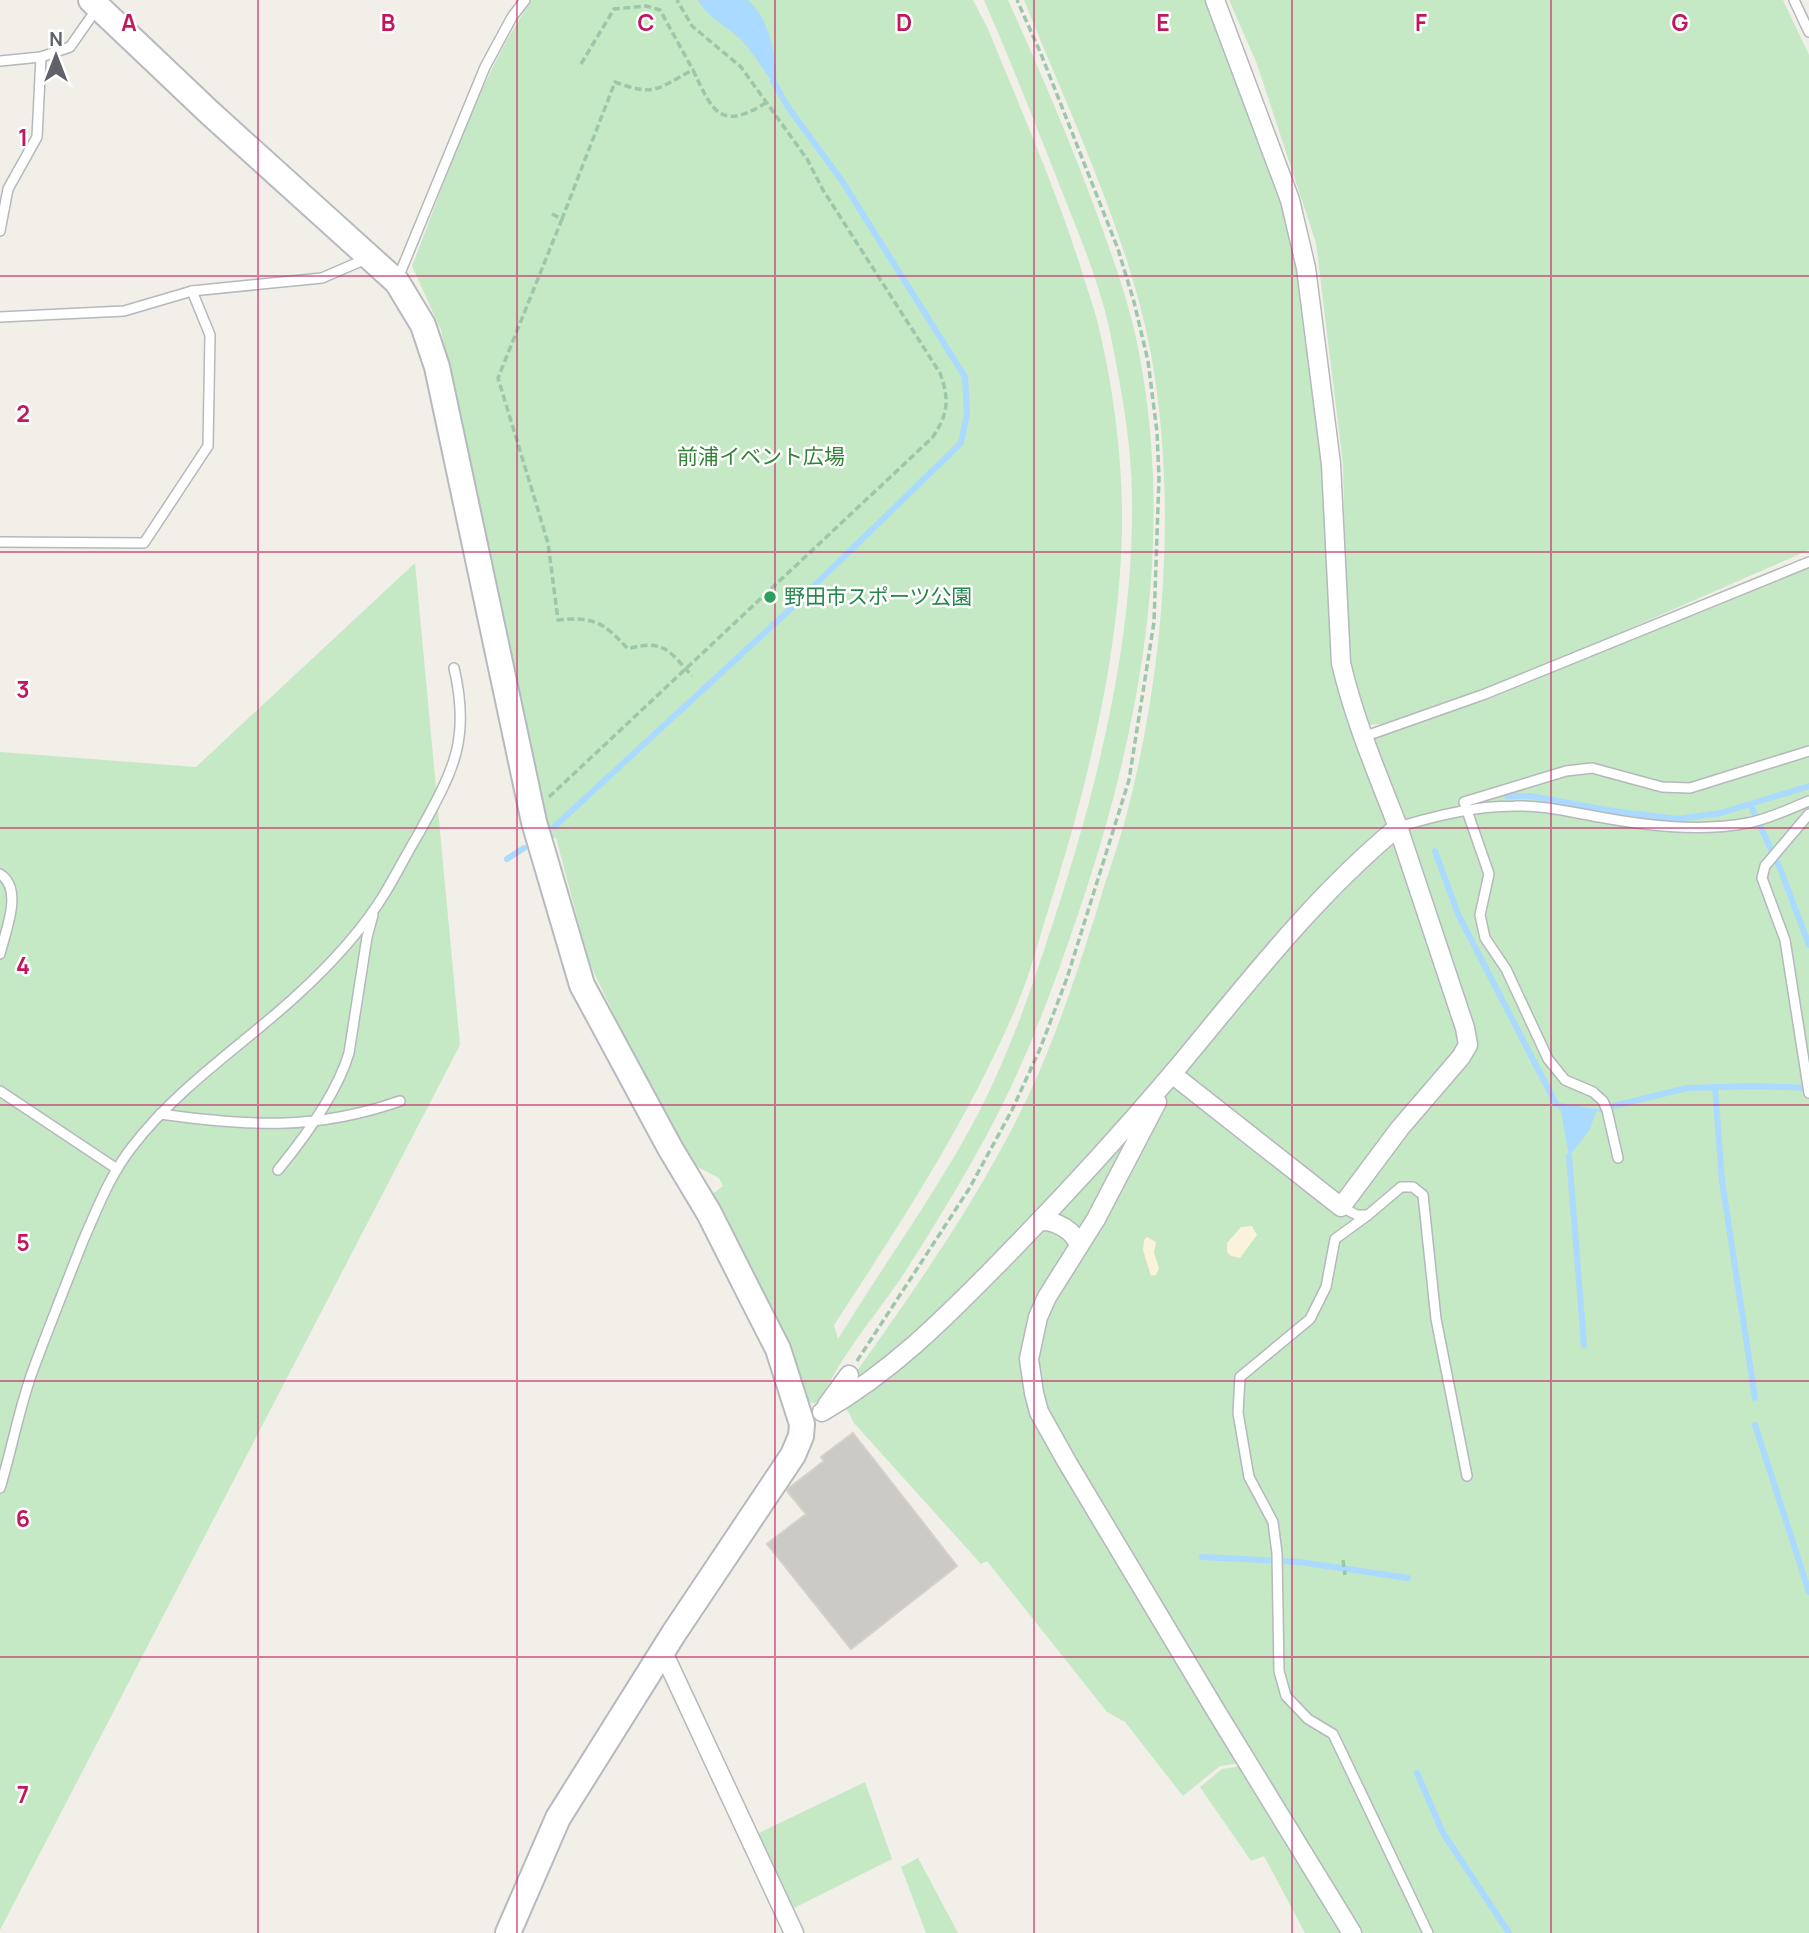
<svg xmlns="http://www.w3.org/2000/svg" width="1809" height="1933" viewBox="0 0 1809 1933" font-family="Manrope,'Noto Sans JP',sans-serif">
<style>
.green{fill:#c5e8c5}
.sand{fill:#fbf3d9}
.water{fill:#aadaff}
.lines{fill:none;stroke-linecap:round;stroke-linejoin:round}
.stream{stroke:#aadaff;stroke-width:6}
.building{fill:#cccac5;stroke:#d6d1c6;stroke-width:2}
.lane-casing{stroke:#b5b8bc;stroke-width:12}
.street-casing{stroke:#b5b8bc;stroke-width:21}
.secondary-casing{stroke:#b6babf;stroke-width:28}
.path{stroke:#9cc7a9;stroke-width:3.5;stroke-dasharray:7 3.5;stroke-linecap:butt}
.lane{stroke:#fff;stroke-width:9}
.street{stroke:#fff;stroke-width:18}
.secondary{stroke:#fff;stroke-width:24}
.grid{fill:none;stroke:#c2185b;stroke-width:2;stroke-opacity:0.55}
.leisure-dot{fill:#2e9e5b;stroke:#fff;stroke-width:2.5}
.labels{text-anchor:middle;stroke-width:5;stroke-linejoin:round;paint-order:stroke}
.park-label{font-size:21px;fill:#348238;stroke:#fff}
.leisure-label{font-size:21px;fill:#27864d;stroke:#fff;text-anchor:start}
.grid-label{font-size:23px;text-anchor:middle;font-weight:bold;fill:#c2185b;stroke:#fff;stroke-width:5;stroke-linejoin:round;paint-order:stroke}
</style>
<rect width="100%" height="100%" fill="#f1efe8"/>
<g class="green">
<path d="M532,0H973L988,29C1021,110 1057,191 1083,275C1088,292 1095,310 1099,328C1114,392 1123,462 1122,528C1120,651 1088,784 1051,901C1040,934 1032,968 1019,1000C971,1116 902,1221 834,1325L838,1339C884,1264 937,1192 978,1114C1007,1058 1028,999 1047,941C1094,801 1134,647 1132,499C1132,447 1122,393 1112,342C1101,282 1074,223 1052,166C1030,110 1008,55 984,0H1008C1040,71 1071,143 1098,217C1116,266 1134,317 1142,369C1174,557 1136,748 1074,926C1050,996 1025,1063 990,1129C964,1177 935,1225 905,1272C886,1301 863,1328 844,1358C834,1372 827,1389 818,1404L809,1402L804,1398L710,1196L723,1186L719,1178L692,1164L664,1120L589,962L556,838H553L540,793L441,330L412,266C448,176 477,80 532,0Z"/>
<path d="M1024,0H1211L1292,225L1326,467L1330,622L1389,825L1098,1151L918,1335L837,1399C901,1309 966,1219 1016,1121C1051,1053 1074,982 1097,910C1105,881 1116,853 1124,824C1164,677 1178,504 1151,354C1129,236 1069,112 1024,0Z"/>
<path d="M1229,0H1783L1809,55V550L1530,672L1383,724L1367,725L1354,686L1347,652L1343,464L1316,243L1257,64Z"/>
<path d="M1809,561V1933H1359L1045,1410L1036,1354L1047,1310L1168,1087L1178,1085L1341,1216L1404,1129L1472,1048L1371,742L1383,734L1489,699L1671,623Z"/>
<path d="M415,563L460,1045L0,1930V752L196,767Z"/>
<path d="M1394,840L1462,1044L1342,1197L1179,1071L1320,907Z"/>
<path d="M1137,1121L1083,1231L1056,1214Z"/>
<path d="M1047,1227L1072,1243L1023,1374L1241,1763L1220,1766L1183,1796L1125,1722L1107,1712L987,1561L981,1564L854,1423L845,1406L1041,1229Z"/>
<path d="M1242,1766L1345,1933H1305L1264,1856L1251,1861L1200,1787L1222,1769Z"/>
<path d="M865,1782L892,1859L794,1908L757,1834Z"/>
<path d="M918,1858L958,1933H926L901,1867Z"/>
</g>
<g class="sand">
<path d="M1252,1226L1257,1235L1240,1258L1231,1256L1227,1252V1243L1241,1227Z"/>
<path d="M1147,1237L1156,1242L1154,1253L1159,1268L1156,1275L1151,1276L1143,1250L1144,1240Z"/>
</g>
<g class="water">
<path d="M698,0H748C772,23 775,55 777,87C764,73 756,56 743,42C728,26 709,19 698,0Z"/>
<path d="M1559,1103L1602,1110L1596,1112L1589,1131L1569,1156L1561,1111L1556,1104Z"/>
</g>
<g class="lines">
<g class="stream">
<path d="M1507,796H1531L1606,810L1678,819L1721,813L1809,786"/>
<path d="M1750,804L1781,871L1809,945"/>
<path d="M554,827L785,614L961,443L967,414L965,377L842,181L788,107L773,81"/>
<path d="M1435,851L1458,914L1556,1104"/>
<path d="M507,859L524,848"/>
<path d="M1715,1087L1722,1181L1755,1398"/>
<path d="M1601,1109L1687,1088L1755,1086L1809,1088"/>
<path d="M1569,1156L1584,1345"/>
<path d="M1755,1425L1809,1592"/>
<path d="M1202,1557L1300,1562L1408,1578"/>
<path d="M1417,1773L1443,1833L1509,1933"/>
</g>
</g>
<path class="building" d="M853,1433L957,1566L851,1649L767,1544L806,1514L787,1491L789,1488L824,1461L821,1457Z"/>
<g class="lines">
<g class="lane-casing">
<g id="lane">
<path d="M1794,0L1809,32"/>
<path d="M0,61L41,57L70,47L98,7"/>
<path d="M0,231L8,189L37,137L41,57"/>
<path d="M398,278L485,67L512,17L525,0"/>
<path d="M0,317L124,311L192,291L322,278L368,258"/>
<path d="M0,542L144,543L208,446L210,335L192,291"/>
<path d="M1363,737L1485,694L1809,562"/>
<path d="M1809,814L1765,866L1762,878L1785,940L1809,1093"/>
<path d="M1398,827C1436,816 1474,806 1514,806C1543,805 1570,812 1599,817C1648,826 1699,832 1748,823C1769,819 1789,809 1809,801"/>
<path d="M0,874C24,889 5,932 0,954"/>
<path d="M0,1091L117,1169"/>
<path d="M160,1114C248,1126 314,1131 400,1101"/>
<path d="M1618,1158L1607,1110L1603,1101L1593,1092L1565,1080L1548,1059L1506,969L1485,938L1480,915L1489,874L1464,802L1566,771L1592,768L1662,787L1690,788L1809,751"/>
<path d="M278,1170C305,1137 337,1093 349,1053L367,937L373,915"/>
<path d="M1341,1207L1357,1215H1368L1401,1187H1413L1423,1195L1436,1319L1467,1476"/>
<path d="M1368,1215L1335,1239L1326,1287L1310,1319L1240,1377L1238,1413L1249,1477L1273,1522L1277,1553L1279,1671L1286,1696L1308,1719L1333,1734L1428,1933"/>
<path d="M0,1488C12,1449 19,1408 33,1370C49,1327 66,1284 83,1241C97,1209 110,1175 132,1147C178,1087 240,1047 295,997C328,967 362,931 385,893C397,873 407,853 419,833C453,771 471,740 454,668"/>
</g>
</g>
<g class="street-casing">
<g id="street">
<path d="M1172,1074L1341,1207L1400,1128L1461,1057L1468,1045L1465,1028L1398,827"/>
<path d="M1157,1102L1096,1219L1047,1297L1038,1317L1029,1359L1034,1393L1039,1412L1067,1462L1216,1711L1352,1933"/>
<path d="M1040,1221C1056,1220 1075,1231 1079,1246"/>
<path d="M827,1405L849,1375"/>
<path d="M822,1412C891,1372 941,1322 996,1266C1057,1204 1116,1140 1172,1074C1244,988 1311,899 1398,827C1377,773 1354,719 1341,663L1331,464L1306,268L1290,200L1215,0"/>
<path d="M663,1652L794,1933"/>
</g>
</g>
<g class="secondary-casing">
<path id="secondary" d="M91,0L210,113L397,282L423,325L437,367L534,822L582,985L670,1148L709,1213L754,1302L778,1349L802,1424L801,1436L793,1455L674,1633L558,1818L508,1933"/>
</g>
<g class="path">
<path d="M581,64L614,9L646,6L660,10L693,70"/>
<path d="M552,214L562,219L615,82C656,97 656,89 693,70C713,112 720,132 767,102"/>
<path d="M562,219L498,378L548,543L558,620C594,616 604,623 628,649C664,638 670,652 692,676"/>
<path d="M549,797L932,438C948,415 950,400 940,373L823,190L807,159L741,67L692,26L677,0"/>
<path d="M857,1361L969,1189L1012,1110L1040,1049L1067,978L1129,780L1154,622L1159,478L1157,432L1148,361L1134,302L1118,249L1041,54L1017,0"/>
<path d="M1343,1560L1345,1575"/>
</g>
<use href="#lane" class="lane"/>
<use href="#street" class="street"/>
<use href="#secondary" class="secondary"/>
</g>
<path class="grid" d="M258,0V1933M517,0V1933M775,0V1933M1034,0V1933M1292,0V1933M1551,0V1933M0,276H1809M0,552H1809M0,828H1809M0,1105H1809M0,1381H1809M0,1657H1809"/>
<circle class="leisure-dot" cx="770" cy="597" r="7"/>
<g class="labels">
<g class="park-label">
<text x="761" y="464">前浦イベント広場</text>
</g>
<g class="leisure-label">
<text x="784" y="604">野田市スポーツ公園</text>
</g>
</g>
<g class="grid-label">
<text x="129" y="31">A</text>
<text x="388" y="31">B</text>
<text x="646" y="31">C</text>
<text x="904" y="31">D</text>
<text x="1163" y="31">E</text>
<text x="1421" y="31">F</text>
<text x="1680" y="31">G</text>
<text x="23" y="146">1</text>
<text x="23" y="422">2</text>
<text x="23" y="698">3</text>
<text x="23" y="974">4</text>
<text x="23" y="1251">5</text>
<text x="23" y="1527">6</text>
<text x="23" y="1803">7</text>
</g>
<g transform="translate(56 56)" stroke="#ffffff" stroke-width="5" paint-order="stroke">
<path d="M0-5L12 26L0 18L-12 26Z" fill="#5f6368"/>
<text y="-10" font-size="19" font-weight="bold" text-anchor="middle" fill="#5f6368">N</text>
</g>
</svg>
